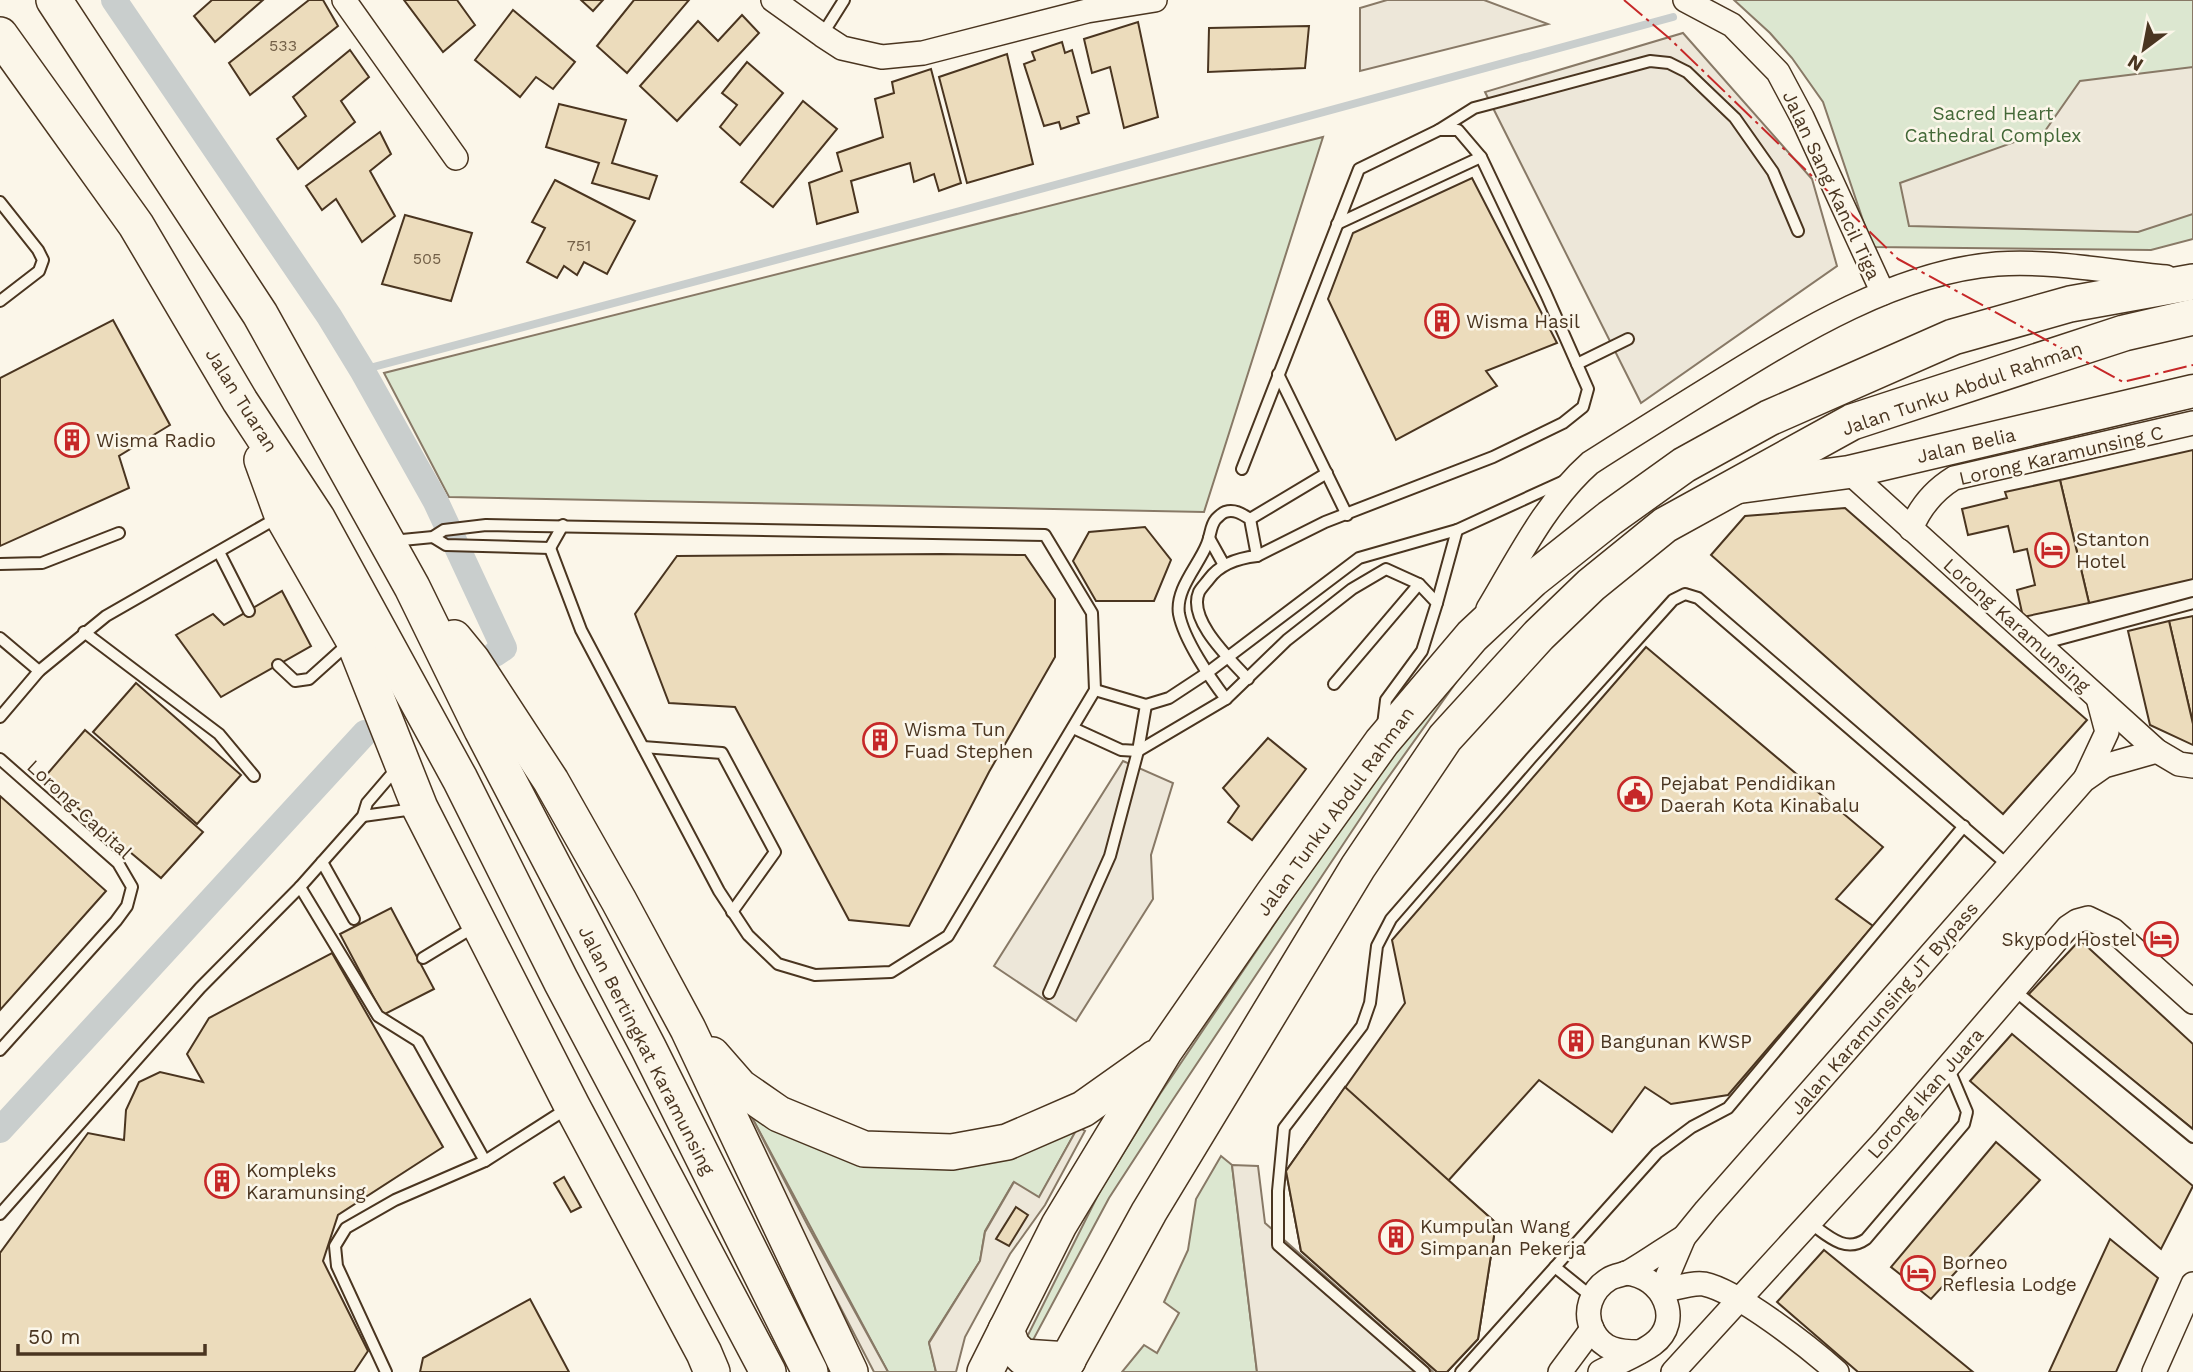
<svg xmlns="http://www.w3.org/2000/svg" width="2193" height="1372" viewBox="0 0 2193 1372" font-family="'Work Sans',sans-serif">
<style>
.green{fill:#dce7d0;stroke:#887966;stroke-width:2}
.parking{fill:#ede7d9;stroke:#887966;stroke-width:2}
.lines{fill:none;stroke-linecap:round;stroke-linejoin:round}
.stream{stroke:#c9cecd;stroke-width:8}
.canal{stroke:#c9cecd;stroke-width:26}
.building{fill:#ecdcbc;stroke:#4a3520;stroke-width:2}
.lane-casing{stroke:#4a3520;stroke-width:14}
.street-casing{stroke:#4a3520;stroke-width:26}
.secondary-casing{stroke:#4a3520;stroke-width:35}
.primary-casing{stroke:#4a3520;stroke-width:38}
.lane{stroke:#fbf6e9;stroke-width:10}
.street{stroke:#fbf6e9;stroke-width:23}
.secondary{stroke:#fbf6e9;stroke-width:32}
.primary{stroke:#fbf6e9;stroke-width:35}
.power{stroke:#c62828;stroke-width:2;stroke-dasharray:24 5 3.5 5;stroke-linecap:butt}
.labels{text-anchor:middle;stroke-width:5;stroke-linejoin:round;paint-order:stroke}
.number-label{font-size:16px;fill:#725f47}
.park-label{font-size:19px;fill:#436837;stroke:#fbf6e9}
.street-label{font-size:19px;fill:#4a3520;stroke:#fbf6e9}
.poi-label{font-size:19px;fill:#4a3520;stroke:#fbf6e9;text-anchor:start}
</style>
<rect width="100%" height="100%" fill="#fbf6e9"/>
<g class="green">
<path d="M1734,0H2193V239L2151,250L1872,247L1823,102L1792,58L1770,33Z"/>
<path d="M1323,137L1204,512L449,497L384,373Z"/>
<path d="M1475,656L1382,786L1172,1101L1109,1198L1032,1342L1026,1339L1100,1191L1160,1094L1372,779Z"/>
<path d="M748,1110L857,1152L1078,1127L1039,1198L1013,1183L985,1231L980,1261L929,1342L936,1372H888Z"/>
<path d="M1221,1156L1232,1165L1257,1372H1122L1144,1345L1157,1353L1179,1313L1164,1302L1188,1250L1196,1199Z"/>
</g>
<g class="parking">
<path d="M1387,0H1484L1548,24L1360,71V8Z"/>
<path d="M1683,33L1812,179L1837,266L1641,403L1485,92Z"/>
<path d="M2193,67V214L2138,232L1909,226L1900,183L2045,131L2080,81Z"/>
<path d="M1123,761L1173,783L1151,855L1153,899L1076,1021L994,966Z"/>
<path d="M748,1110L808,1226L888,1372H874L742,1118Z"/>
<path d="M1078,1127L1085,1131L1045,1205L1010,1254L965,1337L956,1372H936L929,1343L980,1261L985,1232L1014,1182L1039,1197Z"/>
<path d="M1232,1165L1258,1166L1265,1223L1433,1372H1257Z"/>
</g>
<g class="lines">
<path class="stream" d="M362,370L956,212L1673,17"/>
<g class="canal">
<path d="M114,0L329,316L362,370L436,502L504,648L495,654"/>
<path d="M0,1130L365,733"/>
</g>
</g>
<g class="building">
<path d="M212,0H263L215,42L194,16Z"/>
<path d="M309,0H323L338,26L250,95L229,63Z"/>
<path d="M404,0H457L475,25L443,52Z"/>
<path d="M581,0H603L593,11Z"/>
<path d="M634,0H689L627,73L597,46Z"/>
<path d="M513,10L575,62L553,89L536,77L520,97L475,60Z"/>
<path d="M742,15L759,33L677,121L640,86L698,21L718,41Z"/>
<path d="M1138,22L1158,117L1124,128L1110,67L1092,73L1084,39Z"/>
<path d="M1309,26L1305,68L1208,72L1209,28Z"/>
<path d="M1062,42L1065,53L1072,50L1089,113L1077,117L1079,123L1061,129L1059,122L1044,126L1024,64L1035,60L1032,52Z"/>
<path d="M350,50L369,77L341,101L355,122L298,169L277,139L306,116L293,97Z"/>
<path d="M1007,54L1033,164L967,183L939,77Z"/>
<path d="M747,62L783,93L740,145L720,127L737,105L722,93Z"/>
<path d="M931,69L961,183L939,191L934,174L914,182L910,163L851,181L858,212L817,224L809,183L842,171L837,153L883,137L875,99L894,93L892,82Z"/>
<path d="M803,101L837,129L773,207L741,182Z"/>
<path d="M559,104L626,120L612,163L657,176L649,199L592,183L599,163L546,147Z"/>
<path d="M380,132L391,154L370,171L395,216L362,242L336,199L322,210L306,186Z"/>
<path d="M1472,178L1557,343L1486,371L1497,386L1396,440L1328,299L1353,233Z"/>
<path d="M555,180L635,221L607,274L584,262L577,275L564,266L557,278L527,262L545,228L532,222Z"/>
<path d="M405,215L472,233L451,301L382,284Z"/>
<path d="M113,320L170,425L119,456L129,488L0,546V378Z"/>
<path d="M2193,450V579L2089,603L2060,480Z"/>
<path d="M2060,480L2089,603L2023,617L2017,590L2035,585L2027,549L2014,552L2008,526L1968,535L1962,509L2007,498L2005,492Z"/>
<path d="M1845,508L2087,720L2003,814L1711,555L1745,516Z"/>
<path d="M1145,527L1171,560L1154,601H1096L1073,561L1089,532Z"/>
<path d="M941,554L1025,555L1055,599V657L989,772L909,926L849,920L735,707L669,703L635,614L677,556Z"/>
<path d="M282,591L311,646L221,697L176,635L213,614L224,625Z"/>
<path d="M2193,616V724L2169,621Z"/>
<path d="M2169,621L2193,724V745L2150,725L2128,631Z"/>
<path d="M1646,647L1883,847L1836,899L1873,926L1728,1095L1671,1104L1645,1087L1612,1132L1539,1080L1448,1181L1496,1223L1478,1339L1447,1372H1437L1301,1251L1286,1171L1405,1003L1392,940Z"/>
<path d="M136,683L241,775L197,824L93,732Z"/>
<path d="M85,730L203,832L161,878L43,779Z"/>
<path d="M1268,738L1306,769L1252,840L1228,822L1239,806L1223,788Z"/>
<path d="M0,796L106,891L0,1010Z"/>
<path d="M391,908L434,989L383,1015L340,934Z"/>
<path d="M2080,940L2193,1044V1129L2028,995Z"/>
<path d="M332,953L443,1147L338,1215L323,1261L368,1351L354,1372H0V1253L88,1133L124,1140L126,1110L139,1082L160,1072L203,1082L187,1054L209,1018Z"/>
<path d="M2012,1034L2193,1186L2161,1249L1970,1081Z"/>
<path d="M1345,1087L1496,1223L1478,1339L1447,1372H1437L1301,1251L1286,1171Z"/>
<path d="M1996,1142L2040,1180L1931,1299L1891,1267Z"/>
<path d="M564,1177L581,1207L571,1212L554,1183Z"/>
<path d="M1016,1207L1028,1215L1009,1246L996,1239Z"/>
<path d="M2110,1239L2158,1278L2116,1372H2049Z"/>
<path d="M1824,1250L1973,1372H1858L1777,1302Z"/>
<path d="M530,1299L569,1372H420L423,1358Z"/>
</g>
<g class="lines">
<g class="lane-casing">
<g id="lane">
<path d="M822,35L844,0"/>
<path d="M1439,130L1474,108L1493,103L1650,61L1669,63L1687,72L1735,118L1773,172L1798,231"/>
<path d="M0,202L38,250L43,260L39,271L0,301"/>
<path d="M1337,224L1481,157"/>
<path d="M1577,364L1628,339"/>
<path d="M1278,374L1347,515"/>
<path d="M1242,469L1359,169L1439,130H1458L1481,157L1546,294L1588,389L1583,407L1563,423L1493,457L1325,522L1257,556C1239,558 1220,564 1209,579C1206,583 1201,588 1199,592C1187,620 1231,660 1248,679"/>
<path d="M1250,519L1327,473"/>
<path d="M433,537L446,545L550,548"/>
<path d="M1209,538L1224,565"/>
<path d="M392,541L433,537L444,530L486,525L1045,535L1092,613L1095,690L948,936L891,972L815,975L778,964L748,935L719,891L581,630L550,548"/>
<path d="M550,548L563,525"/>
<path d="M219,552L249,611"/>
<path d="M0,564L42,563L119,533"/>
<path d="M1437,603L1457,530"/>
<path d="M84,632L219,734L254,776"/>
<path d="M0,638L39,671"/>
<path d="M2041,644L2193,603"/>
<path d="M278,665L295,681L309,679L349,643"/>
<path d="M1334,684L1419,584"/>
<path d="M1095,690L1146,705L1169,698L1207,673L1359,558L1457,530L1564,481"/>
<path d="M1226,699C1210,678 1184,640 1179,614C1175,589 1199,565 1207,544C1211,535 1210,526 1216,519C1218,517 1222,513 1225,512C1235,509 1242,514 1250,519L1257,556"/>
<path d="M0,717L39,671L106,616L277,518"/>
<path d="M1073,728L1121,750L1138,751L1226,699L1287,640L1352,589L1386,569L1419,584L1437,603L1422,651L1386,700L1383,725"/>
<path d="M643,747L722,753L775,852L732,912"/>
<path d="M0,759L118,863L132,887L127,906L116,921L0,1050"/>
<path d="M363,816L414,809"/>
<path d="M322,862L354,919"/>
<path d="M300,887L378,1016L418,1041L485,1161L395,1200L346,1228L335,1246L337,1266L386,1372"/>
<path d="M423,958L474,927"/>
<path d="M2014,990L2193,1137"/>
<path d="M1049,993L1110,856L1138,751L1146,705"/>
<path d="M485,1161L568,1108"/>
<path d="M0,1214L200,988L300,887L363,816L367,803L397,768"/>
<path d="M1810,1223C1827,1235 1845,1254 1866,1239L1964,1124L1967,1112L1948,1067"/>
<path d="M1555,1267L1592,1297"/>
<path d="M1424,1372L1278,1245V1191L1284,1128L1362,1026L1370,1003L1377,946L1391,919L1531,758L1673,600L1685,594L1698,598L2009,866"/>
<path d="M1461,1372L1657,1153L1692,1127L1728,1108L1964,826"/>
</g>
</g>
<g class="street-casing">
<g id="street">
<path d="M344,0L456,158"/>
<path d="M773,0L822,35L842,48L882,57L923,53L1087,11L1155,0"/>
<path d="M1685,0L1732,25L1778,72L1802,117L1883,293"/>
<path d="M1849,472L2157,751L2179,764L2193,766"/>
<path d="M1911,529C1920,507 1933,491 1954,478L2193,423"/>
<path d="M1488,609C1518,559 1546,502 1590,463C1632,436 1674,410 1716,384C1800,332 1897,272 1997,264C2052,260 2111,272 2166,277"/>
<path d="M2086,777L2107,732L2098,698"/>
<path d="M1661,1291L1684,1237L1706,1210L2084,780L2104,766L2157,751"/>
<path d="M1661,1291C1674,1289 1692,1282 1704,1284C1738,1291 1810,1348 1837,1372"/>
<path d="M1639,1352C1619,1352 1603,1350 1593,1331C1583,1312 1591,1290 1609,1279C1615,1275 1623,1275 1629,1272C1648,1261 1666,1248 1684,1237"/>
<path d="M1560,1372L1592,1329"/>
<path d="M1600,1372C1617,1363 1638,1355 1653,1344C1684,1321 1663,1276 1626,1273"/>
<path d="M1673,1372L1885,1140L2068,927L2077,921L2088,918L2113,930L2193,1002"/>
<path d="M2154,1372L2193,1284"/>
</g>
</g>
<g class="secondary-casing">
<path id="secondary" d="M1739,487L1849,472L2193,391"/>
</g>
<g class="primary-casing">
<g id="primary">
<path d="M54,0L260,314L412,587L482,730L648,1047L810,1372"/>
<path d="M0,35L136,225L240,401L317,518L460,779L561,981L768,1372"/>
<path d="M262,460L282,515L353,639L420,808L572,1106L704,1353L712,1372"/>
<path d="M454,638L472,660L551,781L619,901L688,1029L850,1372"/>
<path d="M712,1055L740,1087L779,1114L864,1149L952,1152L1007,1142L1083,1109L1155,1058"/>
<path d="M1006,1330L1012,1346L1023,1357L1068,1360"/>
<path d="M985,1372L1059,1225L1165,1050L1273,894L1382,742L1472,636L1532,580L1610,518L1684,465L1769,418L1953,337L2070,304L2193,282"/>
<path d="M1061,1372L1149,1212L1358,867L1445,738L1539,635L1591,585L1665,525L1852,422L2124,333L2193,317"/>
</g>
</g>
<use href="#lane" class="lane"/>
<use href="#street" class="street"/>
<use href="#secondary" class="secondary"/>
<use href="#primary" class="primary"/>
<path class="power" d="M1624,0L1669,38L1898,259L2123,382L2193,365"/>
</g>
<defs>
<g id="building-ring" transform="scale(1.75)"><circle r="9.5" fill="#fbf6e9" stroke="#c62828" stroke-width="1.5"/><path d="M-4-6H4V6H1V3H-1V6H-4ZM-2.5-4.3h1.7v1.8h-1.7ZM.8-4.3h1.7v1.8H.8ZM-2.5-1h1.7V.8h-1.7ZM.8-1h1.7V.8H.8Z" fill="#c62828"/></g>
<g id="hotel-ring" transform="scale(1.75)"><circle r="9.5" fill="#fbf6e9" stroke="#c62828" stroke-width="1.5"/><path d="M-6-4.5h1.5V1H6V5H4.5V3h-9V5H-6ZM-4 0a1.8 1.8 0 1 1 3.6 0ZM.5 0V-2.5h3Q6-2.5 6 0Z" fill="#c62828"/></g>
<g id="civic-ring" transform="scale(1.75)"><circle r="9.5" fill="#fbf6e9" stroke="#c62828" stroke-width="1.5"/><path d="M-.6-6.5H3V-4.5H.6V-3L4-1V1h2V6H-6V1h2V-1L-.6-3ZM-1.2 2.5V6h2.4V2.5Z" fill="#c62828"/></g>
</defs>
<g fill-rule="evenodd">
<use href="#building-ring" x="1442" y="321"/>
<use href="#building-ring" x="72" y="440"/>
<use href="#hotel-ring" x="2052" y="550"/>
<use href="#building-ring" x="880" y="740"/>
<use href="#civic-ring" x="1635" y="794"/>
<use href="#hotel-ring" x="2161" y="939"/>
<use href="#building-ring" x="1576" y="1041"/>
<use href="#building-ring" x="222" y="1181"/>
<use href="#building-ring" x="1396" y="1237"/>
<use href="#hotel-ring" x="1918" y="1273"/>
</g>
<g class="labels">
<g class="number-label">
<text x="283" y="51">533</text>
<text x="579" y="251">751</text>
<text x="427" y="264">505</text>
</g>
<g class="park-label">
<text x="1993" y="120">Sacred Heart<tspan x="1993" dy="22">Cathedral Complex</tspan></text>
</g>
<g class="street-label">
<text transform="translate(1832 185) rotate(65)" y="7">Jalan Sang Kancil Tiga</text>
<text transform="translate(1962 388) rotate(-19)" y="7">Jalan Tunku Abdul Rahman</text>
<text transform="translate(242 400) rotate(58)" y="7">Jalan Tuaran</text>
<text transform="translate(1966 445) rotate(-13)" y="7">Jalan Belia</text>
<text transform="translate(2061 455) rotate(-13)" y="7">Lorong Karamunsing C</text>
<text transform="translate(2017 625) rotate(42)" y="7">Lorong Karamunsing</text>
<text transform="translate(80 809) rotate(43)" y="7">Lorong Capital</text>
<text transform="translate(1335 811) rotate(-54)" y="7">Jalan Tunku Abdul Rahman</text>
<text transform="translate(1884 1008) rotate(-49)" y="7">Jalan Karamunsing JT Bypass</text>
<text transform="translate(647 1050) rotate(63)" y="7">Jalan Bertingkat Karamunsing</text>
<text transform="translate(1925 1093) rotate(-49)" y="7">Lorong Ikan Juara</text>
</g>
<g class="poi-label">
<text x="1466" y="328">Wisma Hasil</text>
<text x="96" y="447">Wisma Radio</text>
<text x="2076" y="546">Stanton<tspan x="2076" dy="22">Hotel</tspan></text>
<text x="904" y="736">Wisma Tun<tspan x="904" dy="22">Fuad Stephen</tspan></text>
<text x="1660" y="790">Pejabat Pendidikan<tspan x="1660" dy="22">Daerah Kota Kinabalu</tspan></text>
<text x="2136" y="946" text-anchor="end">Skypod Hostel</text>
<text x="1600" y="1048">Bangunan KWSP</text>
<text x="246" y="1177">Kompleks<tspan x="246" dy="22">Karamunsing</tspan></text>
<text x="1420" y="1233">Kumpulan Wang<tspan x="1420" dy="22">Simpanan Pekerja</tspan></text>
<text x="1942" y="1269">Borneo<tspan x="1942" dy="22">Reflesia Lodge</tspan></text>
</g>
</g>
<g transform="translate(2144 49) rotate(212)" stroke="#fbf6e9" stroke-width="5" paint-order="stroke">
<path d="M0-5L12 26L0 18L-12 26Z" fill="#4a3520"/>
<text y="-10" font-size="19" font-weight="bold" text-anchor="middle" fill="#4a3520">N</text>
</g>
<path d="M18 1344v10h187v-10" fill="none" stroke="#4a3520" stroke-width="3.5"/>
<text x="28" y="1344" font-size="21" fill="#4a3520" stroke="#fbf6e9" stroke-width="5" paint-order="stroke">50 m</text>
</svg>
